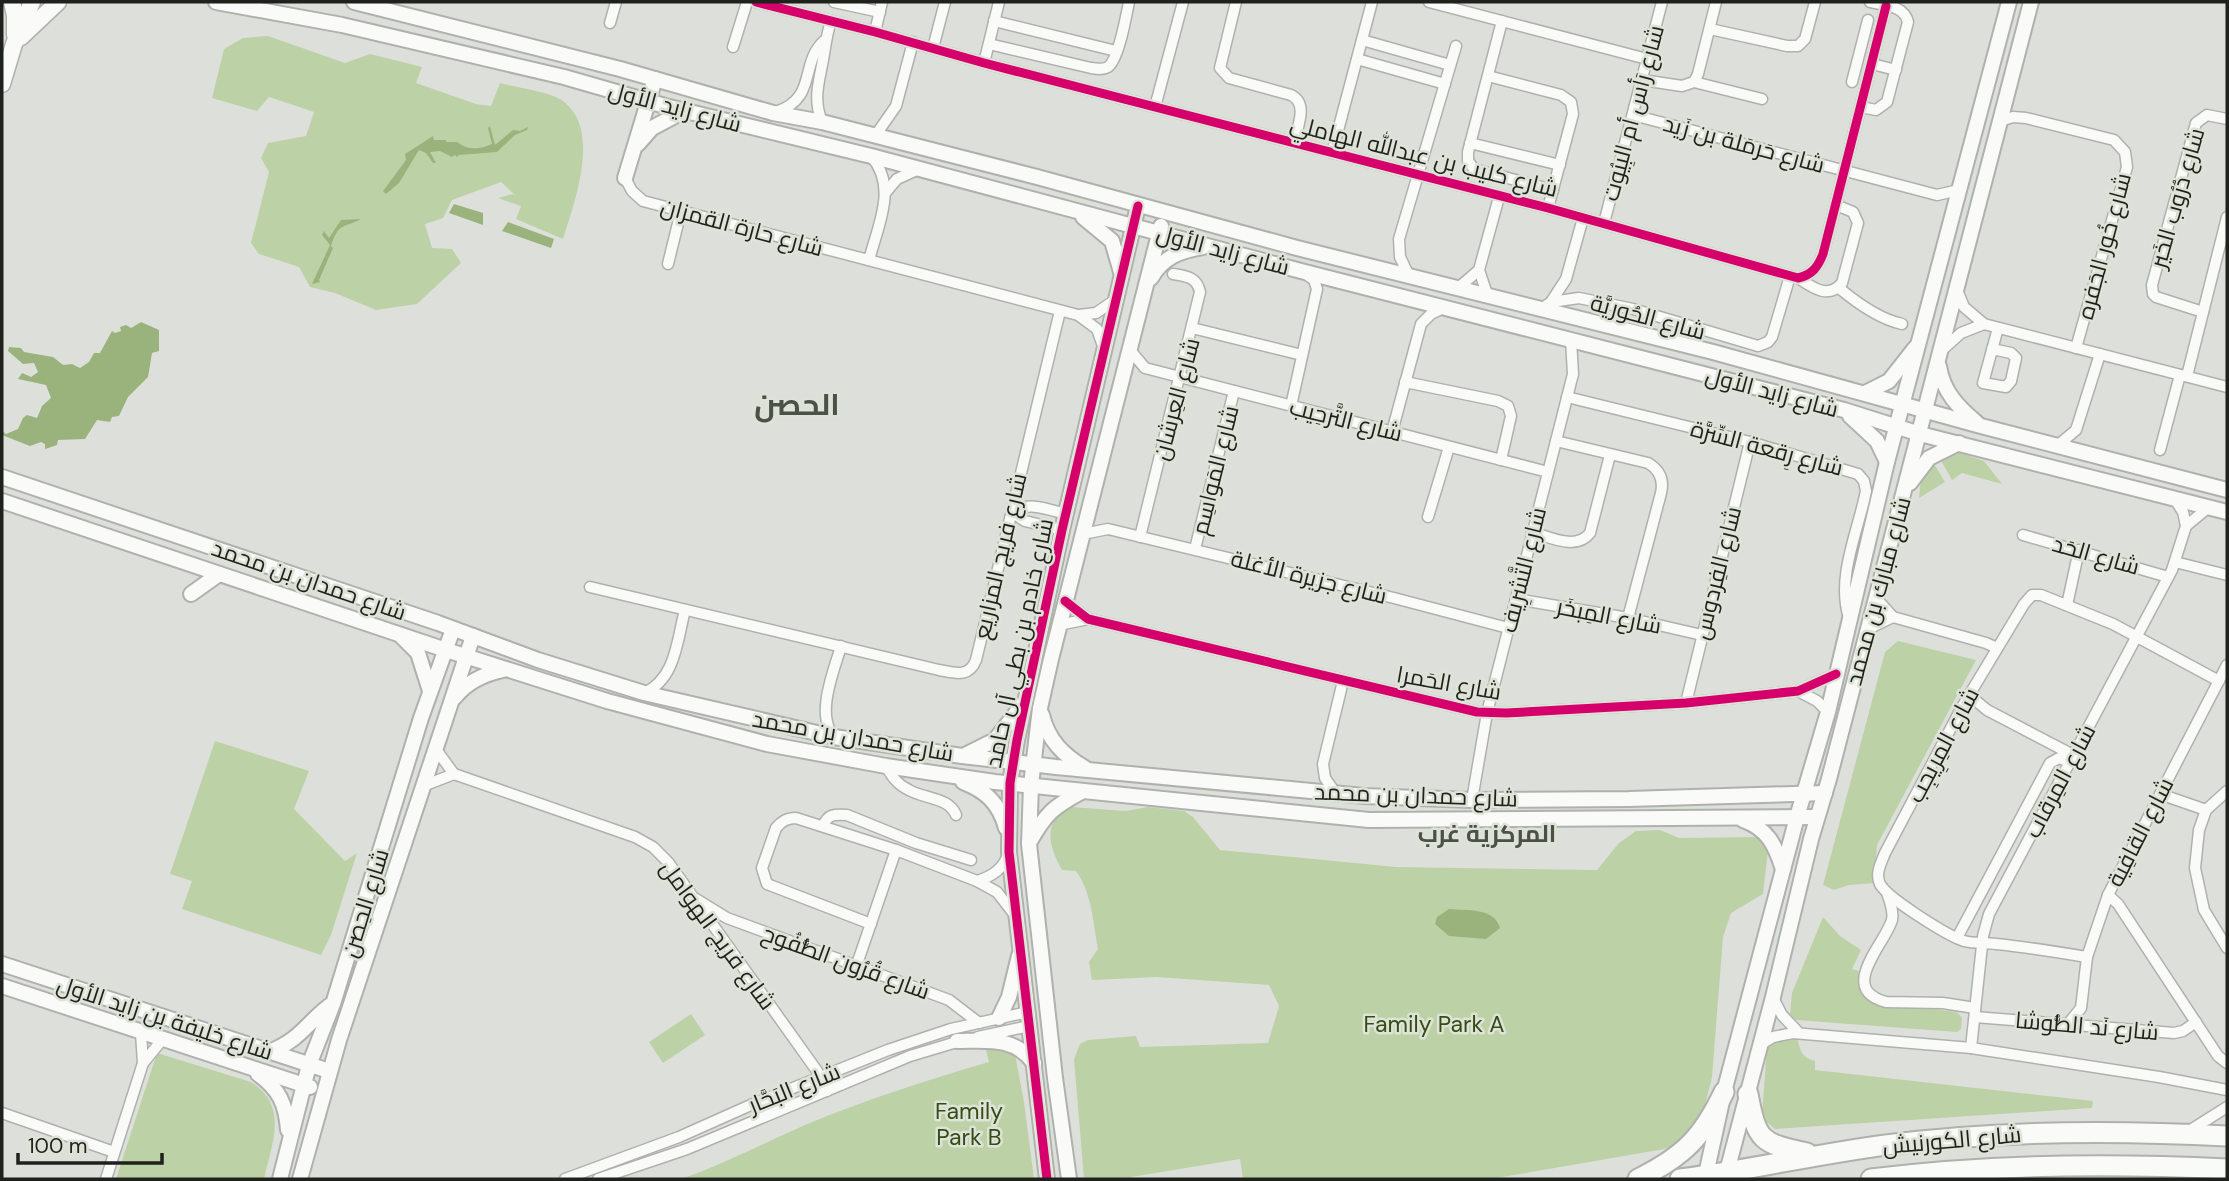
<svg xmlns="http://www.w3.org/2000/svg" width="2229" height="1181" viewBox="0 0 2229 1181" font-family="'DM Sans',Cairo,sans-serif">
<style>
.green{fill:#bdd1a7}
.water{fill:#9ab37c}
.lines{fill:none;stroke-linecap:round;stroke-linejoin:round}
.primary-tunnel{stroke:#b7bab4;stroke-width:16;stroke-dasharray:16 8;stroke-linecap:butt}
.street-casing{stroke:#afb1ad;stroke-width:13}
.secondary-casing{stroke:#afb1ad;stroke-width:18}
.primary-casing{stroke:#afb1ad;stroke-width:19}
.highway-casing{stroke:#afb1ad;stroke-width:23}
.street{stroke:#fafaf9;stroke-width:10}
.secondary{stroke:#fafaf9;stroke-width:14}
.primary{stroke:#fafaf9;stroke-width:16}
.highway{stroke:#fafaf9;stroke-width:19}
.cycleway-casing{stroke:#dde3d7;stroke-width:13}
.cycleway{stroke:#d6006c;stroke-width:9}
.labels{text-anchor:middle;stroke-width:5;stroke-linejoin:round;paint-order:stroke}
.street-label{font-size:23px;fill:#1e211c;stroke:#dde3d7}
.park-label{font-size:23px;fill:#354c15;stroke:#dde3d7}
.neighbourhood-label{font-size:24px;font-weight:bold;fill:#4c5147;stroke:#dde3d7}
.district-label{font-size:30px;font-weight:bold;fill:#4c5147;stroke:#dde3d7}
</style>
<rect width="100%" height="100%" fill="#dde0da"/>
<g class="green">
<path d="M268,36L345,63L370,54L422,67L416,83L476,104L491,106L500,83C515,87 545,91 558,98C604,123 575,201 563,239L516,219L521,206L498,198L513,194L516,196L501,182L452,200L443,218L425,224L432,248L452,249L461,263L417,304L376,310L335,293L310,287L299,267L259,254L251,243L269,172L261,158L268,143L306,136L314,112L269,97L257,111L212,98L224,49L243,38Z"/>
<path d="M1957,452L1984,461L2002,484L1962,473L1952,480L1938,455Z"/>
<path d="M1931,459L1945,482L1919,498L1921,477Z"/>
<path d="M1898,641L1976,660L1877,845L1874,883L1849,885L1834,890L1823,885L1885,652Z"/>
<path d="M215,741L309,771L294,809L345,861L357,853L331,935L321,955L182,909L192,881L170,874Z"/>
<path d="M1071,807L1126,811L1148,807L1184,811L1193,817L1220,850L1396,867L1597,870L1619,843L1636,831L1660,830L1679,838L1759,837L1768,850L1763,894L1731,913L1723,937L1712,1077L1705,1105L1696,1124L1676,1147L1491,1179H1243L1240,1159L1131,1177L1130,1179H1084L1074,1059L1080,1044L1088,1040L1136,1036L1140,1047L1268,1043L1279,1006L1269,985L1157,977L1092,980L1089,962L1098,949C1093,923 1092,893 1076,871L1062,870C1049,847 1041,821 1071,807Z"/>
<path d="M1823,917L1840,936L1861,950L1852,969L1859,971C1857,987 1862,996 1877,1002L1957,1012L1962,1018L1961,1029L1957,1032L1796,1020L1790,1014L1792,993Z"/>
<path d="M691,1014L705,1035L663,1063L649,1042Z"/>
<path d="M1794,1038L1798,1040C1800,1052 1803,1058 1815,1061V1070L2093,1101L2092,1108L1775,1129L1764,1120L1762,1114L1767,1049L1772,1041Z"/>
<path d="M992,1045L1015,1054L1024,1102L1034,1179H681C723,1164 764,1143 805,1125C865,1100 927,1080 989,1062L985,1046Z"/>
<path d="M157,1053L251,1082C289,1105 272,1144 264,1179H116Z"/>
</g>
<g class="water">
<path d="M490,126L495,145L513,130L520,131L528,127L527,130L515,135L497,152L459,155L457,157L455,155L452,157L440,151L430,152L436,163H433L426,153L419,150L399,183L386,194L383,191L406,160L405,154L433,136L434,140H446V142H457C467,150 479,150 492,144L488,128Z"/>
<path d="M454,204L483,213V225L449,213Z"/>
<path d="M361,219C342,229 339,222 331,246L333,248L319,280L320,282L312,284L330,245L322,235L324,231L329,238L341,220Z"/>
<path d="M508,222L554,239L551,248L502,231Z"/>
<path d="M141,322L159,330V351L152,353L148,377L128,397L119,416L112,417L110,422L97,420L85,439L58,440L57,445L45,449V444L41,442L30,446L2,435V431L6,434L18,429L23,418L27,415L37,418L42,406L51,398L46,385L18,379L22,373L31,377L38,372L34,363L23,364L8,351L9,347L21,348L24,352L53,357L63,365L72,364L80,368L89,362L94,353H100L112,331L115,333L121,331L120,327L126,325L131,328Z"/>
<path d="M1449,909C1468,911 1494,907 1500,928L1486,939L1449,936L1435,924L1437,917Z"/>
</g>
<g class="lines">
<path class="primary-tunnel" d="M2,5L3,2"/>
<g class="street-casing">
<g id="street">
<path d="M756,2L875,32L984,63L1548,208L1798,278C1812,275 1818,267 1823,254L1886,6"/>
<path d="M834,2L880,12"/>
<path d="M1236,2L1220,68L1229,78L1291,95C1309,104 1297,127 1294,143"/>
<path d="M1429,2L1647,59"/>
<path d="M994,21L1116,51"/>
<path d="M1502,21L1468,152V161L1474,169L1553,190"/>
<path d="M610,23L616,2"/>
<path d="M1710,29L1787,46H1798L1805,39L1815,2"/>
<path d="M875,32L882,2"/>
<path d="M1362,40L1450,65"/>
<path d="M989,44L1091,68C1097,69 1103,70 1108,67C1119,59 1126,16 1129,2"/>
<path d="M733,47L747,2"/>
<path d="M933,48L945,2"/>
<path d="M1357,59L1445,84"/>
<path d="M984,63L999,2"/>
<path d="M1872,64L1896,70"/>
<path d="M1488,76L1561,95L1571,102L1573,114L1548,208"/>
<path d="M1642,80L1682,86L1694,82L1698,74L1716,2"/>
<path d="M1694,82L1762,99"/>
<path d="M1852,82L1868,20"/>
<path d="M1155,107L1183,2"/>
<path d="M1861,107L1876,110L1887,102L1908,22C1904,5 1885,6 1870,2"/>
<path d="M776,112C818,98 799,64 824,41"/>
<path d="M1633,115L1937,195L1959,190"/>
<path d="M2000,121L2013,117L2026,118L2114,140L2125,152L2127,167L2076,348"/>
<path d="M822,122C812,97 820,80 824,54C826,42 827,33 831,21"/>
<path d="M875,136L896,106L913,42"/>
<path d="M1470,143L1560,165"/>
<path d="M1332,153L1372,2"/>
<path d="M625,178L632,191L643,201L1078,315L1097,329L1103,346"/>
<path d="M886,192L897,179L919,169"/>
<path d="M1604,223L1662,2"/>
<path d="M869,260C878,225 898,187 871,156"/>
<path d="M668,264L681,211"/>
<path d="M1479,270L1488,297"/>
<path d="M1409,276L1400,257L1399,239L1456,46"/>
<path d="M1798,278C1812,287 1828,300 1842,283L1858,223L1853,212L1836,205"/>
<path d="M1839,288C1857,303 1879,319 1902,324"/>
<path d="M1457,289L1479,270L1499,197"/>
<path d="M1957,290L1964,307L1984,324L2227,387"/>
<path d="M1551,302L1566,279L1583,218"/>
<path d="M1540,310L1551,302L1579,298L1633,309L1758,346L1768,342L1772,337L1790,276"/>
<path d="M2203,312L2156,297L2153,294L2152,285L2196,123L2207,115L2227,119"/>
<path d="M1079,315L1096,313L1115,300"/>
<path d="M1192,328L1302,355"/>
<path d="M1992,349L2011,353L2016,358L2011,381L2006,387L1983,383L1998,328"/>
<path d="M1130,350L1145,368L1548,472"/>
<path d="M1941,351L1961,333L1984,324"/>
<path d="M2187,376L2227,217"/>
<path d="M1405,382L1498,401L1508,406L1511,416L1501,460"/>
<path d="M1567,397L1750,442L1858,474L1864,481L1866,491C1858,532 1836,577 1849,618"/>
<path d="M1291,406L1317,289L1314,280L1307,275"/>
<path d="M1392,432L1421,324L1431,314L1445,307"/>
<path d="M1556,441L1648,463C1660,470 1664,480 1661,493L1628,618"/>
<path d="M2057,446L2076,430L2100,354"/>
<path d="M2160,450L2180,375"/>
<path d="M2174,498L2183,512L2186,526"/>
<path d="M1428,517L1449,447"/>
<path d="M1062,530L1025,521L1013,513C1027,500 1050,510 1066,514"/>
<path d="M1532,532C1550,537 1576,551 1590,533L1610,455"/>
<path d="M1083,534L1108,529L1394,598L1508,628"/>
<path d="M2023,535L2168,577"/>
<path d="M1140,537L1200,292C1197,277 1186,276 1173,274"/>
<path d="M1195,549L1234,391"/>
<path d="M2175,562L2227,575"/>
<path d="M590,587L939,670C955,673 969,678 976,660L1060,311"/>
<path d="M1876,598L1893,617L1986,643L1997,648"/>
<path d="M1516,599L1628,618L1702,635"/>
<path d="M1065,601L1088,619L1477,712L1506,713L1686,703L1798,691L1836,674"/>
<path d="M2067,605L2079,550"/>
<path d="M1059,625L1088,619"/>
<path d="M1868,629L1893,617"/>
<path d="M1798,691L1817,701L1828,712"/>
<path d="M644,693C676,679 677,640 685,610"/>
<path d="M1969,695L1987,710L2073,755"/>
<path d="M1686,703L1750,442"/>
<path d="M834,737C815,714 834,671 841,646"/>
<path d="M435,748L454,774L635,837L653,847L668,862L817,1071L827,1091"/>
<path d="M886,766C892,777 898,785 909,790C924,799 949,797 956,815"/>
<path d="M423,786L454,774"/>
<path d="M2227,791L2206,810L2199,830L2195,868L2204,910L2227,948"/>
<path d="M1336,794L1325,778L1323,764L1343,681"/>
<path d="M2160,794L2206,810"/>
<path d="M1472,800L1487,713L1573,374L1571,340"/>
<path d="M823,826C828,814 834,814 847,815L916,843L971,860"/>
<path d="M977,881C993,876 1003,869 1009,853"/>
<path d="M1887,893C1890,901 1894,912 1892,920C1885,944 1837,989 1886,1002L1943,1003L1975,1008"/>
<path d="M2108,895L2118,904L2218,1056L2227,1063"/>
<path d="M696,899L727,918L949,1000L979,1023"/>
<path d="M871,924L767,884L762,868L776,828C782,821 787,818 796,818L896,850L977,881L997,892L1014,914"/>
<path d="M1957,938L2050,763L2059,758L2070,762"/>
<path d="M2087,957C2057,952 2027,947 1996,944C1986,942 1975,944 1964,941C1948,936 1887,898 1880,884C1875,874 1881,863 1885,853L1962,707L2024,604L2032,595H2041L2113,624L2219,681"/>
<path d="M856,967L896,850"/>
<path d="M1773,998L1782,1015L1799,1033"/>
<path d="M1975,1017L2174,1033L2183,1031L2196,1022"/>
<path d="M2068,1024L2081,1008L2087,957L2108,895L2227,665"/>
<path d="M978,1037L1029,1026"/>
<path d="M1760,1045L1773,1037L1793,1033L1971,1048L2159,1077L2227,1090"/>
<path d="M1971,1048L1983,936L1989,914L2172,570L2186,526L2209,507"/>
<path d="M144,1062L162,1040"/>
<path d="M2,1113L114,1152"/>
<path d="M2189,1131L2227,1107"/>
<path d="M106,1179L143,1063L141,1033"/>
<path d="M565,1179L679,1137L753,1104L888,1050L951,1029L1028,1012"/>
<path d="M598,1179L687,1149L910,1056L960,1041"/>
</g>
</g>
<g class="secondary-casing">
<g id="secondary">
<path d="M216,2L342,25L564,77L665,106L871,156L1301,271L1844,410L1920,434L2227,512"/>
<path d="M354,2L620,69L773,113L822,122L1037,177L1297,248L1713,352L1981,426L2227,490"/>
<path d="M638,144L652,128L684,111"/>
<path d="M625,178L655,79"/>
<path d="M1083,217L1112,241L1121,272"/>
<path d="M1151,278C1163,257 1180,251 1203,247"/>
<path d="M1939,366C1943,392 1958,407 1977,423"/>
<path d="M1865,393L1889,381L1915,348"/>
<path d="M1850,416L1877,441L1887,462"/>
<path d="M2,477L438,623L538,660L644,693L834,737L962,756L1056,767L1364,796L1472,800L1629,799L1825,793"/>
<path d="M1910,483L1929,458L1959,443"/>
<path d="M2,501L446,650L607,701L767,744L886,766L995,782L1369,820L1817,817"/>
<path d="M191,594L219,574"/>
<path d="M402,637L418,653L430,691"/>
<path d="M455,697C468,681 484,674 503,670"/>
<path d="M1042,715C1048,740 1063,755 1085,768"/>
<path d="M963,756L995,740L1023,704"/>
<path d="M963,782C986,791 999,803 1006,828"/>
<path d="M1743,820C1768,829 1775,845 1783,869"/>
<path d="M1029,843C1046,813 1053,807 1083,791"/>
<path d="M2,964L329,1071"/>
<path d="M2,986L310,1087"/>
<path d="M999,1018L1009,997L1019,956"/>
<path d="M957,1041C987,1041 1014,1036 1034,1063"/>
<path d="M269,1052C300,1040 306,1024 329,1006"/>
<path d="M258,1074C279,1089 286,1104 288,1130"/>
<path d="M280,1179L309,1065L333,1004L421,718L453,629"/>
<path d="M300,1179L339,1040L473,636"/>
<path d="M1047,1179L1009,852L1010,783L1017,740L1062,530L1138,206"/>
<path d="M1069,1179L1055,1078L1029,844L1031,785L1040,708L1051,659L1161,226"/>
<path d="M1705,1179L1724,1092L1797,817L1828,712L1887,462L2009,2"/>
<path d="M1725,1179L1773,997L1811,839L1829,779L2031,2"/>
</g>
</g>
<g class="primary-casing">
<g id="primary">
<path d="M12,2L15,15V35"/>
<path d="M21,37L58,2"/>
<path d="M2,84L14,44L32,2"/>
</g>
</g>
<g class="highway-casing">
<g id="highway">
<path d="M1748,1094C1757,1142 1761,1143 1807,1153"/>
<path d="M1638,1179C1684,1156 1702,1138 1724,1092"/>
<path d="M1680,1179C1749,1170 1817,1154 1886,1145C1999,1130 2113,1130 2227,1136"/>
<path d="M1871,1179C1990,1164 2108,1163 2227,1169"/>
</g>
</g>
<use href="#street" class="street"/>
<use href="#secondary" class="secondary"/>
<use href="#primary" class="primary"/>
<use href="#highway" class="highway"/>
<g class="cycleway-casing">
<g id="cycleway">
<path d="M756,2L875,32L984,63L1548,208L1798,278C1812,275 1818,267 1823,254L1886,6"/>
<path d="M1065,601L1088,619L1477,712L1506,713L1686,703L1798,691L1836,674"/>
<path d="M1047,1179L1009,852L1010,783L1017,740L1062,530L1138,206"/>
</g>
</g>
<use href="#cycleway" class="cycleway"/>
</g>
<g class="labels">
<g class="street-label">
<text transform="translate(675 107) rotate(15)" y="8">شارع زايد الأول</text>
<text transform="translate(1633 113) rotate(-75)" y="8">شارع رَأس أم البِيُوت</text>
<text transform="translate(1744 144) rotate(15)" y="8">شارع حَرمَلة بن زَيد</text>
<text transform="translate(1424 156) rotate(14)" y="8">شارع كليب بن عبدالله الهاملي</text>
<text transform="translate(2177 198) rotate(-74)" y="8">شارع دُرُوب الخَير</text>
<text transform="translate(742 227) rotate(15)" y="8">شارع حارة القمزان</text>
<text transform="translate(2104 246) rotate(-75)" y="8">شارع خُور الجَفره</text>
<text transform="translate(1223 250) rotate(15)" y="8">شارع زايد الأول</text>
<text transform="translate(1648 317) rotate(15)" y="8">شارع الحُوريَّة</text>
<text transform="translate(1772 392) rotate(15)" y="8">شارع زايد الأول</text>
<text transform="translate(1176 399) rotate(-75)" y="8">شارع العِرشان</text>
<text transform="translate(1346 420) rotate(14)" y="8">شارع التَّرحِيب</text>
<text transform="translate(1767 448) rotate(15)" y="8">شارع رِقعة السِّرَّة</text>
<text transform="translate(1215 470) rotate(-76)" y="8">شارع المَواسِم</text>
<text transform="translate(2096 555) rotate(16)" y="8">شارع الحَد</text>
<text transform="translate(1000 556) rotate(-77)" y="8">شارع فريج المزاريع</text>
<text transform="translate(1523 570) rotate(-76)" y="8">شارع التَّشرِيف</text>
<text transform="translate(1717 573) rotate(-76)" y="8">شارع الفِردوس</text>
<text transform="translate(1309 577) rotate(14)" y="8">شارع جزيرة الأغلة</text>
<text transform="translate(309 580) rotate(19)" y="8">شارع حمدان بن محمد</text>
<text transform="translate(1878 591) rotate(-75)" y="8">شارع مبارك بن محمد</text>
<text transform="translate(1609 616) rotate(11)" y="8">شارع المِبخَر</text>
<text transform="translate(1019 643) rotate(-78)" y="8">شارع خادم بن بطي آل حامد</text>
<text transform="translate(1449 683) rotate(10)" y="8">شارع الحَمرا</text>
<text transform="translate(853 736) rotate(10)" y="8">شارع حمدان بن محمد</text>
<text transform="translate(1943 745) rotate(-62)" y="8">شارع المِرِيجِب</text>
<text transform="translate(2060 781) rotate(-62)" y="8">شارع المِرقاب</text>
<text transform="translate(1416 795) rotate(2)" y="8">شارع حمدان بن محمد</text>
<text transform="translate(2140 832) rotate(-63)" y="8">شارع القافِية</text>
<text transform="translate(365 903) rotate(-73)" y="8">شارع الحِصن</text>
<text transform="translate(718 935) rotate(54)" y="8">شارع فريج الهوامل</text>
<text transform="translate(846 962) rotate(20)" y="8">شارع قُرُون الطُّفُوح</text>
<text transform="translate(165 1018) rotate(18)" y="8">شارع خليفة بن زايد الأول</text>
<text transform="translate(2087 1026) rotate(5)" y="8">شارع نَد الطُّوشا</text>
<text transform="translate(794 1088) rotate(-22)" y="8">شارع البَحَّار</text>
<text transform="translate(1952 1140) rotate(-5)" y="8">شارع الكورنيش</text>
</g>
<g class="park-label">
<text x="1434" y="1032">Family Park A</text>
<text x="969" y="1119">Family<tspan x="969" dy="26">Park B</tspan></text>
</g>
<g class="neighbourhood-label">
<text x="1487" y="842">المركزية غرب</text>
</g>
<g class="district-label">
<text x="797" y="415">الحصن</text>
</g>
</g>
<rect width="2229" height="1181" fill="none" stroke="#1e211c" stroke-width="7"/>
<path d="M18 1153v10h144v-10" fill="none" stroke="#1e211c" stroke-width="3.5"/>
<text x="28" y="1153" font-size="21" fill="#1e211c" stroke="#dde3d7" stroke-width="5" paint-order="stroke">100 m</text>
</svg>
